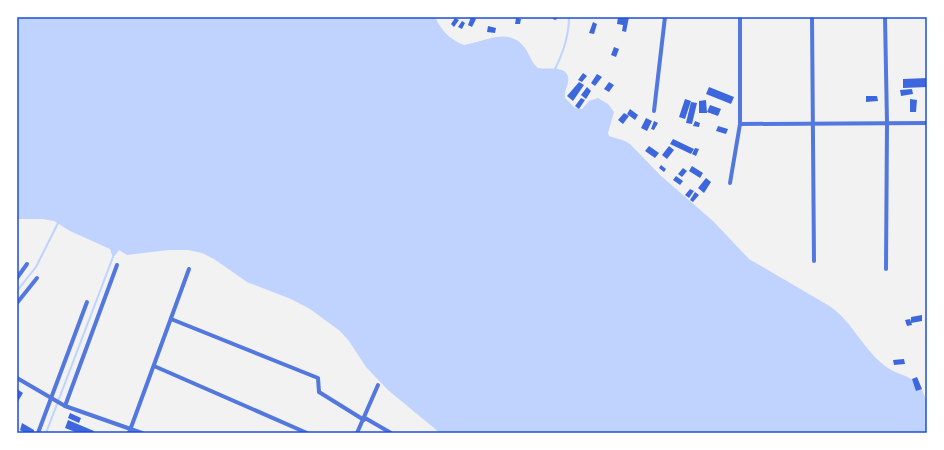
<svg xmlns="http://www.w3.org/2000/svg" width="944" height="450" viewBox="0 0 944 450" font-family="'Nunito Sans',sans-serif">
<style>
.water{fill:#bfd3fe}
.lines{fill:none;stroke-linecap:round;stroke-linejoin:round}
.stream{stroke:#bfd3fe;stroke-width:2}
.building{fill:#3d67dc}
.minor{stroke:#5277de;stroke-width:4}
.neatline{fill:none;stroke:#1d4ed8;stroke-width:1.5}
</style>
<rect width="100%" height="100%" fill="#f2f2f2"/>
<path class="water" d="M17,17H435C442,31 449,39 464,45C485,42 509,26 525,48C530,55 531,62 538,68C547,70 571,64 568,82C567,88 564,92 565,98L575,108L582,109L589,101L598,98L608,104L614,112L608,133L609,136L625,141L630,144L660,175L713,221L749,259L831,307C853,323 863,349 885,366C896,375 913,375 921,388C929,402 927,417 927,433H440L388,390L366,367L349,341L340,331L310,309L291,299L247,282L214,259L202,253L188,250H169L127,255L119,250L113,258L110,249L70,231L54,221L42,219H17Z"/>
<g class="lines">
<g class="stream">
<path d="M555,69C563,53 569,35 569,17"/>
<path d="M17,291L36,267L59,221"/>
<path d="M46,433L113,257"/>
</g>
</g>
<g class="building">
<path d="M471,17L476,19L472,27L468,25Z"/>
<path d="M618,17H629L626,32L622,31L623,25L617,24Z"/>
<path d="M455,18L459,20L454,27L451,24Z"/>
<path d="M516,18L521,19L520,24H515Z"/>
<path d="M462,21L465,23L462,29L458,27Z"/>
<path d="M593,22L597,24L594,34L589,33Z"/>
<path d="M488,26L496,28L495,33L487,32Z"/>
<path d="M614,47L619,49L616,57L611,55Z"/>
<path d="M583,73L587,76L582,82L578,80Z"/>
<path d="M597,74L602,77L595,86L591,83Z"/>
<path d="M927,78V87L903,88V79Z"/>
<path d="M579,82L584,85L573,101L567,96Z"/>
<path d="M609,82L614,85L609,92L604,89Z"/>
<path d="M587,87L591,91L586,99L581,95Z"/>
<path d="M709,87L734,97L731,104L706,94Z"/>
<path d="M912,89L913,94L901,96L900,90Z"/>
<path d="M866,96H877L878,101L866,102Z"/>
<path d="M581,98L585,100L579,109L575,106Z"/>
<path d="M685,99L691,101L685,119L679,117Z"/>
<path d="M910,99L917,100L916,112H910Z"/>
<path d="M706,100L707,113H699V101Z"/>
<path d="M691,102L697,103L692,124L686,123Z"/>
<path d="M710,105L721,109L718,116L707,112Z"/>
<path d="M630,109L638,115L635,120L627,114Z"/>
<path d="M624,113L629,116L623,124L618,120Z"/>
<path d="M646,118L652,121L647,131L641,128Z"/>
<path d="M654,121L658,123L654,130L651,129Z"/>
<path d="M695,121L700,123L699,127L693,126Z"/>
<path d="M718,126L728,129L726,134L716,131Z"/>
<path d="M673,139L694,149L691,154L670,144Z"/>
<path d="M649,146L659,153L655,158L645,151Z"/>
<path d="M669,146L674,150L667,159L662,155Z"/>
<path d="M695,148L699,149L696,156L692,154Z"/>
<path d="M661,165L666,169L664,172L659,168Z"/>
<path d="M692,166L703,173L700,178L689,171Z"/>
<path d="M683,168L687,171L682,177L678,174Z"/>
<path d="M676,176L683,181L680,185L673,180Z"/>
<path d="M706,178L711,182L704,193L698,188Z"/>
<path d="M690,189L694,191L689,198L685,195Z"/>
<path d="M695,192L699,195L693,202L690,200Z"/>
<path d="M922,315V321L911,323V317Z"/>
<path d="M910,319L912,325L907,326L905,320Z"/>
<path d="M904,359L905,364L894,365L893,360Z"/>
<path d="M917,377L922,389L916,391L912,379Z"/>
<path d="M17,389L23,393L17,403Z"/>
<path d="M70,413L81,418L79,423L68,418Z"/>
<path d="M68,420L94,431L93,433H78L65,428Z"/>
<path d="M22,423L34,430V433H25L20,430Z"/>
</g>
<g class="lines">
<g class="minor">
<path d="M555,17V18"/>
<path d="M812,17L814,261"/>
<path d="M885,17L887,123L886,269"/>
<path d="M654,111L665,17"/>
<path d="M740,124L927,123"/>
<path d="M730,183L740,124V17"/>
<path d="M17,278L27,264"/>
<path d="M17,303L37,278"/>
<path d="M171,319L318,378L319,392L364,420"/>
<path d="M154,366L307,433"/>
<path d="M17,378L65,406L142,433"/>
<path d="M65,406L117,265"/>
<path d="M365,418L391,433"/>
<path d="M38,433L87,302"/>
<path d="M129,433L189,269"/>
<path d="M357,433L378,385"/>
</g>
</g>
<rect width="944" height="450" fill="none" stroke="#ffffff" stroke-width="36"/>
<rect x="18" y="18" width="908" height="414" class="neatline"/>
</svg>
